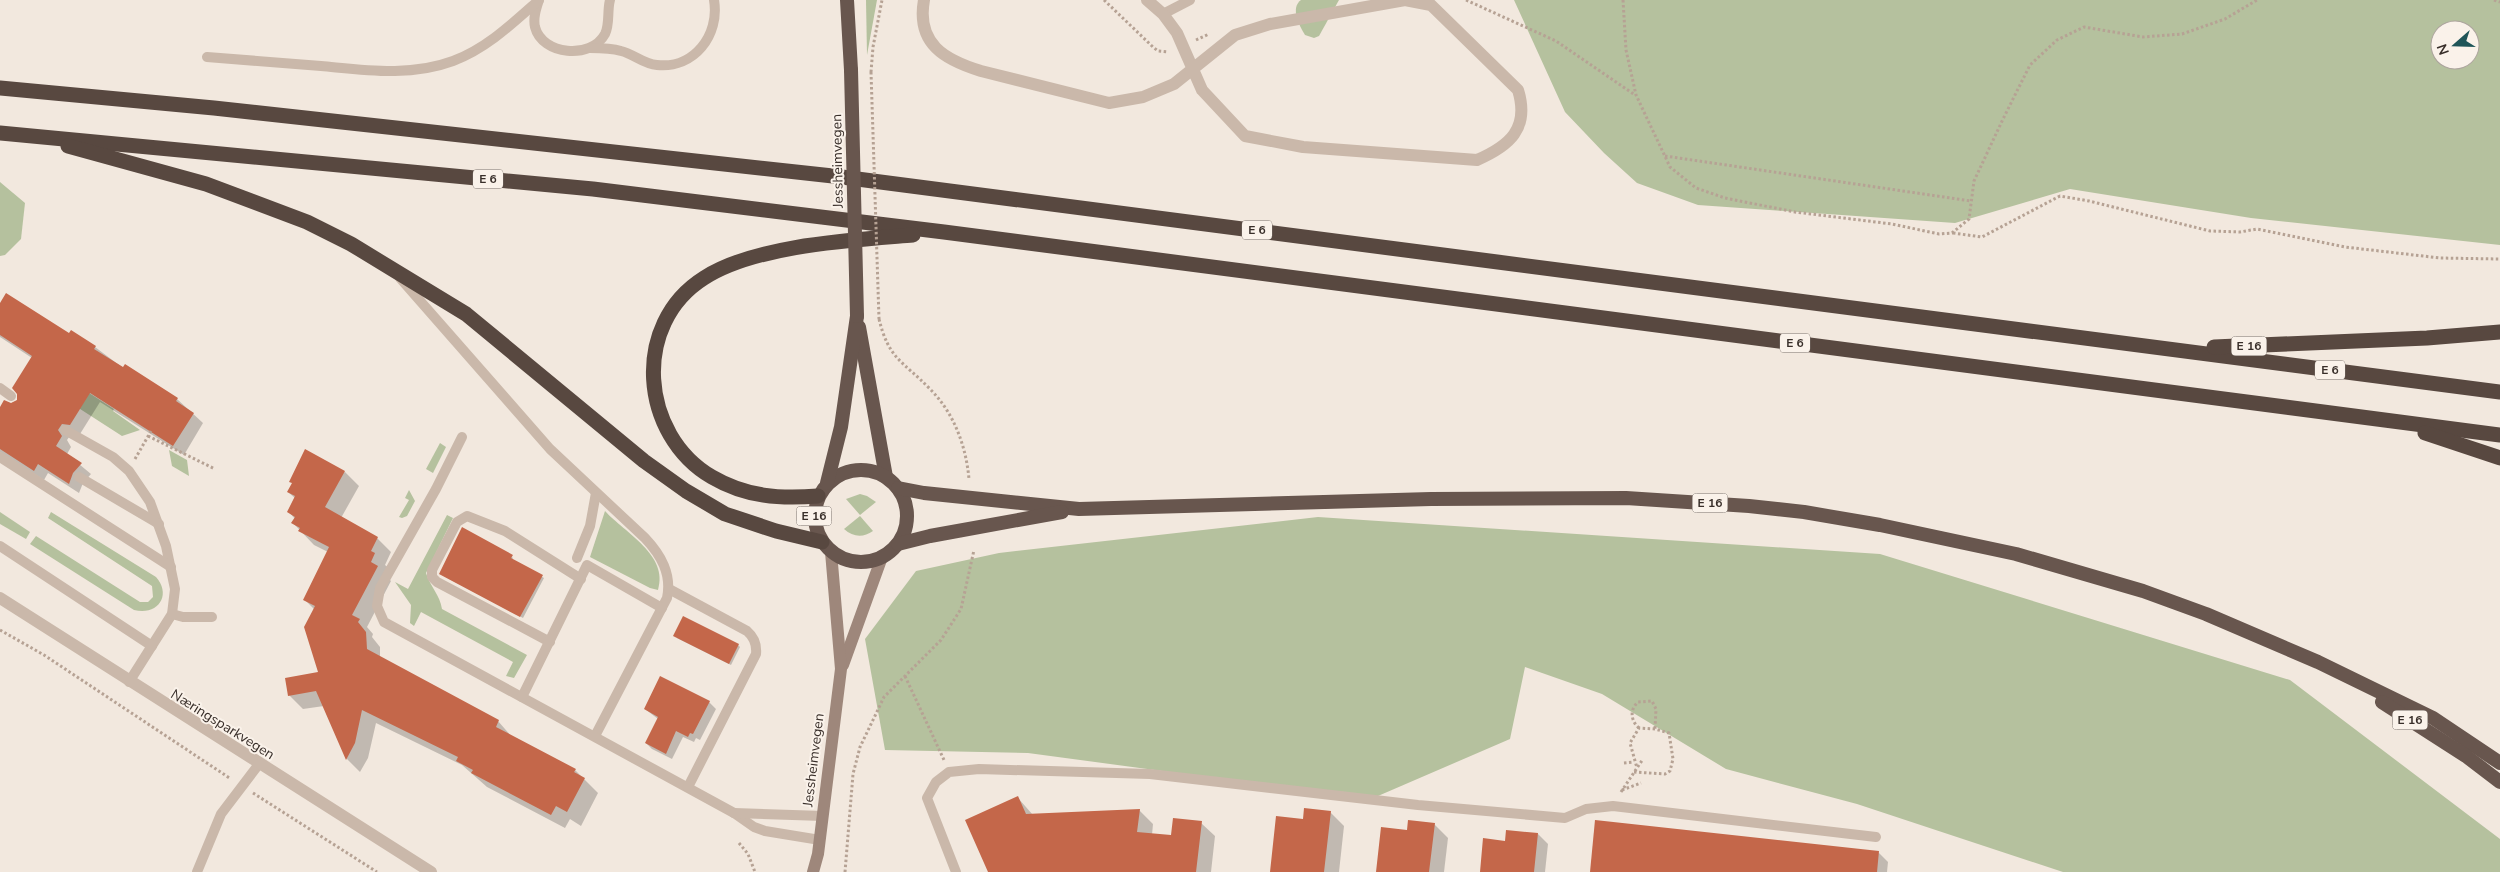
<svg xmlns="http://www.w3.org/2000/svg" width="2500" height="872" viewBox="0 0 2500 872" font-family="'Nunito Sans',sans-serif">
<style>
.green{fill:#b5c19e;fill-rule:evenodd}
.shadow{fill:#0003}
.building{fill:#c4674a}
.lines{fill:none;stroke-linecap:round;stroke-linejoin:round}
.path{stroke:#b6a294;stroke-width:3;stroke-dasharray:2.5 2.5;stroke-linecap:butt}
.service{stroke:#cab8aa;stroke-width:10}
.minor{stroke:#cab8aa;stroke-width:12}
.tertiary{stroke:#cab8aa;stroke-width:12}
.secondary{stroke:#9e877b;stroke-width:12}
.trunk{stroke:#68564e;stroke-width:14}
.motorway{stroke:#584840;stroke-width:15}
.path-bridge{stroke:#b6a294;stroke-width:3;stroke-dasharray:2.5 2.5;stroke-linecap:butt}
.trunk-bridge{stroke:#68564e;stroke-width:14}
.labels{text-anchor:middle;stroke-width:4;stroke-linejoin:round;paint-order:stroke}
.shield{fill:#faf2ea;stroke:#726963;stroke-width:1}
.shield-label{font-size:12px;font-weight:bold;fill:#382e29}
.street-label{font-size:14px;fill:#382e29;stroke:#faf2ea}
</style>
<rect width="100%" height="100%" fill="#f2e8de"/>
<g class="green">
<path d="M866,0H877L867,55Z"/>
<path d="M1301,0H1339L1319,36L1314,38L1305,35C1299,25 1290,8 1301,0Z"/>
<path d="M1514,0H2500V245L2251,218L2070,189L1955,223L1698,205L1637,183L1604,153L1565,112ZM2440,30H2470V60H2440Z"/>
<path d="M0,182L25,203L21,239L5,255L0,256Z"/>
<path d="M86,391L114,409L113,411L140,430L122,436L77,407Z"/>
<path d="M440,443L446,447L433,473L426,469Z"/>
<path d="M169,450L187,460L189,476L172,466Z"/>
<path d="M409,490L415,501L407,516L402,518L399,517L409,500L405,498Z"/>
<path d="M860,494L867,496L876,502L860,515L846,499Z"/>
<path d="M605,511C625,533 669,555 658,590L650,588L590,557Z"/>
<path d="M0,512L30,532L26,539L0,524Z"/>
<path d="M51,512L156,577C172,595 158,616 134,610L30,544L36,536L140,602H148L153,597L152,586L48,518Z"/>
<path d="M447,515L453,518L426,573C430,586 440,595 442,609L527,655L514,678L506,676L513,662L421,612L414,626L410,623L411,605L395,582L408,589Z"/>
<path d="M860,516L873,531C863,538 853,537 844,529Z"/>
<path d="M1318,517L1880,554L2290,680L2500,839V872H2063L1857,804L1726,769L1602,694L1525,667L1510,739L1371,799L1028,753L885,750L865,639L916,571L999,553Z"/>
</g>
<g class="shadow">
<path d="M0,305L95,347L123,368L125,366L177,399L203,423L184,455L100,402L80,434L72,433L67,440L71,447L67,454L91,474L83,483L79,493L48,473L44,480L0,452V409L18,400L32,358L0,337Z"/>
<path d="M345,472L359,486L341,518L377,538L391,552L385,565L389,568L385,575L391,581L367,627L373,634L372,637L380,647V658L498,721L512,737L575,770L598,793L581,826L570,819L565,828L487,787L462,765L376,723L368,758L360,772L347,759L324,706L303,709L289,695L319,673L314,609L305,600L328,552L314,545L293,523L295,519L289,512L296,499L288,492Z"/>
<path d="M512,556L513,560L544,578L523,618L440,574Z"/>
<path d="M677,638L738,645L740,647L731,665Z"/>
<path d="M661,678L709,702L716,709L700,740L696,738L694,742L683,737L672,759L652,749L646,743L658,719L645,709Z"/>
<path d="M1018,798L1033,815L1139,810L1153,824L1152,835L1172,837L1201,823L1215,836L1211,872H989Z"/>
<path d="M1330,812L1344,826L1339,872H1272L1304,820Z"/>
<path d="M1434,824L1448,838L1444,872H1377L1408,832Z"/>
<path d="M1538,834L1548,844L1545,872H1481L1506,842Z"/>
<path d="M1878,852L1888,862L1887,872H1591Z"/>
</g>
<g class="building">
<path d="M6,293L69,333L71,330L96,346L94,349L123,367L125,364L178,398L176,401L194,413L173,446L90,393L70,425L62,424L58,430L62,436L56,446L82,463L73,473L69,484L38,464L34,471L0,449V407L4,400L11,403L17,400V394L12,388L32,356L0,335V303Z"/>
<path d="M305,449L345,471L325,507L378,537L371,551L375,553L371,562L378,566L352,615L360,619L358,622L366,632L367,649L499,720L496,727L576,769L574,772L585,778L567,812L556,806L551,815L471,773L473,770L456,761L458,757L362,710L355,743L346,760L316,691L288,696L285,678L318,672L304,627L315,606L303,600L329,547L298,531L300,528L291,523L295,517L287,512L295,496L287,492L292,483L289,482Z"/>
<path d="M462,527L513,555L511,558L543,575L520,617L439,574Z"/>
<path d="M683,616L739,644L729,664L673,636Z"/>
<path d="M660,676L710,701L693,734L690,733L688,737L676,731L666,754L645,743L658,717L644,709Z"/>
<path d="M1018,796L1026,814L1140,809L1137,832L1171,835L1173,818L1202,821L1196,872H988L965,820Z"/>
<path d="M1304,808L1331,811L1324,872H1270L1276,816L1303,819Z"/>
<path d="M1408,820L1435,823L1429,872H1376L1381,827L1407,830Z"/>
<path d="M1595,820L1879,851L1877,872H1590Z"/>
<path d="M1506,830L1538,833L1534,872H1480L1483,838L1505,841Z"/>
</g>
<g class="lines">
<g class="path">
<path d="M1104,0L1153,47L1158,51L1168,52"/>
<path d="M1466,0L1556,41L1635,95"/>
<path d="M1623,0L1626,50L1636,95L1670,167L1696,188L1725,198L1795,212L1892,224L1939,234L1952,233L1969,219L1974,181L2003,119L2030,65L2057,40L2084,27L2143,37L2182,34L2225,19L2257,0"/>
<path d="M2494,0L2500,2"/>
<path d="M1196,40L1209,34"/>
<path d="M871,72L873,47L882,0"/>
<path d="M1665,156L1971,201"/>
<path d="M1953,233L1982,237L2060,196L2089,201L2210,231L2240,232L2257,229L2345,247L2440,258L2500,259"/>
<path d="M879,319C889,360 903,361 930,389C954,413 966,446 969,479"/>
<path d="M148,436L215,469"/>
<path d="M135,459L151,431"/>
<path d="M0,630L44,655L231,779"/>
<path d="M905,676L944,760"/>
<path d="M1639,728C1630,720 1630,709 1638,702L1652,701L1656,709L1655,729"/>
<path d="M1624,763L1634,762"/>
<path d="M1634,772L1665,774L1670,771L1673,759L1669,733L1655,729L1639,728L1630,743L1637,768"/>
<path d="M1622,790L1641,783"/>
<path d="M1621,792L1643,759"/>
<path d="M253,793L377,872"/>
<path d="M739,843L748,854L755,872"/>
<path d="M845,872L853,774L860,747L884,697L941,640L961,609L974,550"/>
</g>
<g class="service">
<path d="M539,0C536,9 533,18 535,27C542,55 591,60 605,34C610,24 607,11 610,0"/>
<path d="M1163,14L1190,0"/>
<path d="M590,48C600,48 611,48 621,51C634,54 643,64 657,65C694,69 720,35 714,0"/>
<path d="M207,57C245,60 283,63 321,66C365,70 410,77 453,61C486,49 513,23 539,0"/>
<path d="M400,278L550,449L645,538C661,555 672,574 667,598L595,736"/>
<path d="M0,388L11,396"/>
<path d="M65,430L113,457L129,471L150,502L166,546L175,589L172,614L129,682"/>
<path d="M462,437L436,489L380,588L377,606L384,622L734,813L754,827L765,831L820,840"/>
<path d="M0,457L171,567"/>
<path d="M79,477L159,524"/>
<path d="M0,546L152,646"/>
<path d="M577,558L590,526L596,493"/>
<path d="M669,589L747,631C754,637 757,644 756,654L688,787"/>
<path d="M172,614L183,617H212"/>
<path d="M550,642L437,582L432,577V570L457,522L467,516L505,531L581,579"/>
<path d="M522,697L587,565L662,608"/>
<path d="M734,813L823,816"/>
<path d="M197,872L221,814L259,764"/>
<path d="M956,872L927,798L936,782L949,772L979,769L1150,774L1418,805L1565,818L1586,809L1613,806L1876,837"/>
</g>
<path class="minor" d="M924,0C916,44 945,60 981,71L1109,103L1143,97L1174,84L1235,35L1270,24L1405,0L1431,5L1518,90C1530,129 1509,146 1477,160L1303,147L1245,136L1202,90L1177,33L1163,14L1147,0"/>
<path class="tertiary" d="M0,598L431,872"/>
<g class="secondary">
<path d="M843,665L882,557"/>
<path d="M813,872L818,854L841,669L831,552"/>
</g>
<g class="trunk">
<path d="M847,0L851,70"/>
<path d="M859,327L886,477"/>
<circle cx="861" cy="516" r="46"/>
<path d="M827,483L841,427L857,316"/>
<path d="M898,488L924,493L1079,509L1431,499L1626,498L1749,506L1804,512L1880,525L2016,554L2143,591L2206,614L2318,662L2433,718L2500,763"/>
<path d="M898,544L930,536L1062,512"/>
<path d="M2382,702L2466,756L2500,782"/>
</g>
<g class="motorway">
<path d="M0,88L214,108L842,177L2500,392"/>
<path d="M0,133L593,189L944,232L2500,435"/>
<path d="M68,146L206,184L307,222L351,244L466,314L644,461L686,491L725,514L776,531L822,542"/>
<path d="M2214,347L2427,338L2500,332"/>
<path d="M2425,433L2500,458"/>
<path d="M818,496C780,499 746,497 712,477C640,435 631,324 704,278C755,245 852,240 913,235"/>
</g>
<path class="path-bridge" d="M871,72L879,319"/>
<path class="trunk-bridge" d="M851,70L857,316"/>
</g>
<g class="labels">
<g class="shield">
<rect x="473" y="169.5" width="30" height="19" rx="4"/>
<rect x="1242" y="220.5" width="30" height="19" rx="4"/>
<rect x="1780" y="333.5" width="30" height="19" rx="4"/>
<rect x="2231.5" y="336.5" width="35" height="19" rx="4"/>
<rect x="2315" y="360.5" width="30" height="19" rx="4"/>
<rect x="1692.5" y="493.5" width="35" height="19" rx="4"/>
<rect x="796.5" y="506.5" width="35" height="19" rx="4"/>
<rect x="2392.5" y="710.5" width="35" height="19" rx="4"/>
</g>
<g class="shield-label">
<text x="488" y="183">E 6</text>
<text x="1257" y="234">E 6</text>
<text x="1795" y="347">E 6</text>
<text x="2249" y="350">E 16</text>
<text x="2330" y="374">E 6</text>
<text x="1710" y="507">E 16</text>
<text x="814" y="520">E 16</text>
<text x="2410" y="724">E 16</text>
</g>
<g class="street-label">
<text transform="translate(837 161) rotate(-91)" y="5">Jessheimvegen</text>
<text transform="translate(223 724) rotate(32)" y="5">Næringsparkvegen</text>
<text transform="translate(813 760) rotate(-83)" y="5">Jessheimvegen</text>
</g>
</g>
<g transform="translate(2455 45) rotate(250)"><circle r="24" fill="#faf2ea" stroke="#aca49d"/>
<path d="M0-4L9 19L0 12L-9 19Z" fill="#1f5558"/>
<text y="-8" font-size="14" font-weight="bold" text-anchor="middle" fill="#382e29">N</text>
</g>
</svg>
